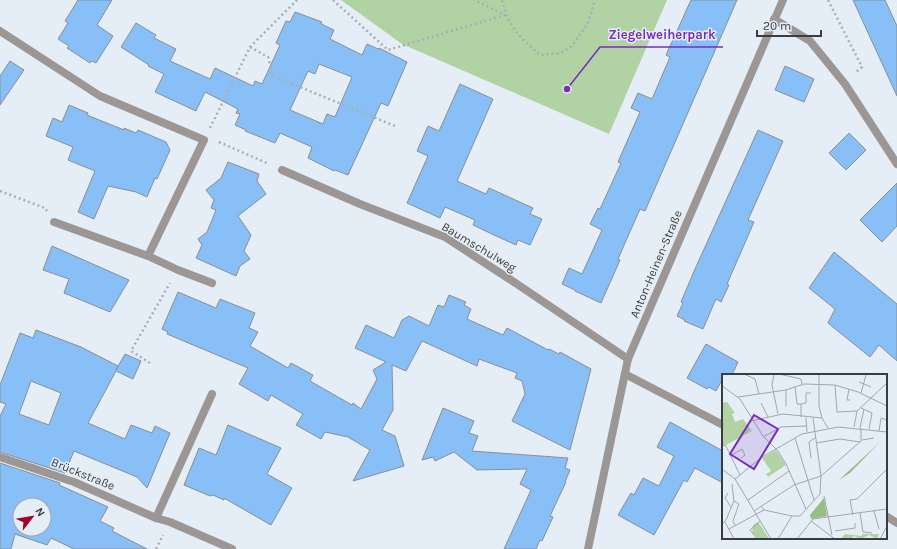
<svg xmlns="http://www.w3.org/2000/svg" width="897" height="549" viewBox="0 0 897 549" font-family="Karla,sans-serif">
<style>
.green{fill:#b1d2a2}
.building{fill:#87bff6;stroke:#888f97;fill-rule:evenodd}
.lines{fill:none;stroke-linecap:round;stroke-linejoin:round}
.path{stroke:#a9afb6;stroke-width:2.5;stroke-dasharray:2 3;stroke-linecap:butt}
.service{stroke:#9c9795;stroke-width:8}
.minor{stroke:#9c9795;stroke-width:8}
.labels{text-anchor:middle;stroke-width:3;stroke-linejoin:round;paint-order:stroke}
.street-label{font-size:12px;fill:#3a3d40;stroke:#e5edf6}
.inset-road{fill:none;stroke:#a1a7ad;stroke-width:1}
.view{fill:#7b2cbf;fill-opacity:0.15;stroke:#7b2cbf;stroke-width:2}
.inset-edge{fill:none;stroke:#3a3d40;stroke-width:2}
.leader{fill:none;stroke:#7b2cbf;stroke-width:1.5}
.callout-dot{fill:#7b2cbf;stroke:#e5edf6;stroke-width:1.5}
.callout-label{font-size:13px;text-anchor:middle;font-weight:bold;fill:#7b2cbf;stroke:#e5edf6;stroke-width:3;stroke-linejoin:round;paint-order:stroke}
</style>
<rect width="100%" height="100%" fill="#e5edf6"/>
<path class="green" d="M341,0H667L609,134L402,44Z"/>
<g class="building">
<path d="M78,0H112L97,25L113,36L96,63L92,61L90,63L67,48L69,46L58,39L68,23L65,21Z"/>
<path d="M691,0H737L645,211L640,209L618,259L620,260L601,303L575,291V290L562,284L569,268L582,274L602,230L590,224L598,208L600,209L621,163L618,162L640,112L631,108L638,93L652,99L670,57L666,55Z"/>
<path d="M853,0H885L897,26V96Z"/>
<path d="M295,12L322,22L321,24L334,30L330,39L362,55L367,44L378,49L379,48L407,62L388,106L381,103L348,175L335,170L334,171L308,158L312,147L280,133L275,143L245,131L246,130L235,125L240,114L236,113L238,109L205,92L196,111L155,92L164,74L148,66L149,65L121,47L136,23L156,35L154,38L176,49L170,61L210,79L215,68L253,86L255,81L262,84L280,45L276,43L286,21L290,22ZM319,64L352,77L335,117L327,114L323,124L290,110L308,71L315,74Z"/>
<path d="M10,61L24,70L0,105V76Z"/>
<path d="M785,66L814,79L804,102L775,90Z"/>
<path d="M460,84L493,99L457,181L486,194L489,188L533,208L530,214L542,219L530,245L518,240L516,245L494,235L473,225L475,220L445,207L440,218L407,203L428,156L417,151L428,126L439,131Z"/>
<path d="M69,105L88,113L87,115L124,130V128L136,133L138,130L166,142L170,150L157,179L155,178L147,197L136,192L108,186L94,219L78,212L95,171L68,160L73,147L46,136L53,118L62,122Z"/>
<path d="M758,130L783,141L748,220L754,222L727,284L729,285L721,302L716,299L703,329L684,321L685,320L677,316L683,303L681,302L695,269Z"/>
<path d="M849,133L866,150L846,170L829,153Z"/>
<path d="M228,162L259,174L257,181L266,194L238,216L251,235L244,251L250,259L240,266L236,276L196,258L202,245L198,239L207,232L216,210L211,208L214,200L206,190L221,178Z"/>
<path d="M897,183V226L882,242L860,220Z"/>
<path d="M52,246L129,280L110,312L64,293L69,279L43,270Z"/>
<path d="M834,252L897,304V361L879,345L870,357L828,323L835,309L809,288Z"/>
<path d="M178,292L216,308L220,299L255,313L249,328L258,332L250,346L288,368L291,363L313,375L310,381L352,405L353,403L361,409L377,379L373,370L386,362L355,348L366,325L394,338L402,320L409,316L429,326L438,305L444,307L449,295L466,302L464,305L471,309L467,319L503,335L507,328L548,350L549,349L559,354L560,352L591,369L570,450L512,421L525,394L522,381L515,378L517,373L479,359L477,366L422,341L406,371L392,365L393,410L382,430L395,436L404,466L353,481L370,450L348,437L325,432L321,439L296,425L303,414L271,395L268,401L239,384L248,368L167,334L168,332L162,329Z"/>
<path d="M36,330L81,347L118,366L116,370L125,354L141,361L133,379L116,371L88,423L125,439L131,425L152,433L155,426L170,433L147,488L137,477L74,451L65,473L0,452V416L6,404L0,402V385L20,333L33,338ZM31,381L61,393L49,425L19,414Z"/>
<path d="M706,344L738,362L732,375H723V378L716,391L709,387L707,389L687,378Z"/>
<path d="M443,408L474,421L469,433L478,436L472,451L568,458L565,468L570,470L565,482H566L550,516L553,517L542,541L540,540L536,549H504L531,490L520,484L527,469L477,470L454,452L435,461L433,457L422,460Z"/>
<path d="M670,422L723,451V483L695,468L687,482L684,480L654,535L618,515L631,493L634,495L643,478L659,486L674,456L657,447Z"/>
<path d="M228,425L281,448L267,474L292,488L271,525L224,498V500L213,495L210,496L184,485L199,448L216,455Z"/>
<path d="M0,463L60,483L59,485L108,507L100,521L114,528L112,531L147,549H74L51,538L47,545L15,534L11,549H0ZM20,505H44V529H20Z"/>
</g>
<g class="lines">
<g class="path">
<path d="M333,0L388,50L505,15L474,0"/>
<path d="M502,0C509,29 519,36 540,55L560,53L572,46L588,23L595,0"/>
<path d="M828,0L862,67L855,73"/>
<path d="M250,47L268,57L273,76L395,126"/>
<path d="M210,128L250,47L297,0"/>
<path d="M219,142L269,164"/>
<path d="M0,191L45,208L47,211"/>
<path d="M150,363L131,351L170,283"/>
<path d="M156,549L163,535"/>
</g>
<path class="service" d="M282,170L360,204L445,237L514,282"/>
<g class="minor">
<path d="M774,19L810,41L845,84L897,164"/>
<path d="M0,31L100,96L204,140L148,256L54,222"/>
<path d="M148,256L178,270L212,283"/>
<path d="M514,282L628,359"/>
<path d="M625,374L723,425"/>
<path d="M0,457L74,482L156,518L170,522L232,549"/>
<path d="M886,516L897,523"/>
<path d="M156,518L212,394"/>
<path d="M588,549L628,359L783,0"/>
</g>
</g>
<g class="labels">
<g class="street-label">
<text transform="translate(479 247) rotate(31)" y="4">Baumschulweg</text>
<text transform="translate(656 264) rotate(-67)" y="4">Anton-Heinen-Straße</text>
<text transform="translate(83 474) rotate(22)" y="4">Brückstraße</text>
</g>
</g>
<g transform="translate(722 374)">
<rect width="165" height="165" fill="#e5edf6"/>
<path d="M5,28L13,39L10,40L13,48L21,45L30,57L4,71H0V29ZM54,76L64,91L46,103L44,100L49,97L40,84ZM36,148L41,155L47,165H34L30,159L31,151ZM123,160L140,162V160H157L155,165L147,161L139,165L132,162L129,165H119Z" fill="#b1d2a2"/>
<path d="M157,69L128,99L117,106L130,94ZM102,124L105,142L89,145L88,141Z" fill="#94bf81"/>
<path class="inset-road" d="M22,0L33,5L37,20M52,0L50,11L56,40M57,0L79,5L80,10M97,0V32L100,44M137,8L149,13M113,11L115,38L135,37M0,12L18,25L41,62L56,77L64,90L84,135M73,13L75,30H79V43M127,15L125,26H128M64,16V32M139,19L144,1M16,23L64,16L82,10L113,11L136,18L165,32M39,29L46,43M79,30L84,29V19H89M139,34L150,39L147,55M84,44L85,58M91,44L99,102L98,120M29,47L61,40L100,44L106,54M132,53L135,37L165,9M138,54L142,35M157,57L159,44L165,46M41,63L59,53L84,52M73,64L92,126M140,66L152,64M94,69L118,65L138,68M0,71L4,72L18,101M8,82L20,75L23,81L19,84M89,84L87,68L93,64M0,95L13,105L49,165M13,105L40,83L80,60L116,53L165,58M6,119L3,124L9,133M102,122L110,161M26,126L67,97M12,127L17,130L11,147L13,151M42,136L70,142H78L98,120M32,137L72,111L99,102L139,67V54M152,137L157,155M138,139L141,158L150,159M131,141L128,126L135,125L165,95M89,147L113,165M3,148L12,165M0,150L4,146L12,127L10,110M7,155L42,136L39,132M113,157L133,154V149M32,161L28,156L38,147M56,165L70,142M75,165L91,145L165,135M158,165L165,152"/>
<path class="view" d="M32,41L56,55L32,95L8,80Z"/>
<rect width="165" height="165" class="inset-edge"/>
</g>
<path class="leader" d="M567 89L600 47H723"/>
<circle class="callout-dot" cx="567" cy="89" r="4"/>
<g class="callout-label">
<text x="662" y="39">Ziegelweiherpark</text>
</g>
<g transform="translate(32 517) rotate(59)"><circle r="19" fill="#e5edf6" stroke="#a1a7ad"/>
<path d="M0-3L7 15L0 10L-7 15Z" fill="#a2032c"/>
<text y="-6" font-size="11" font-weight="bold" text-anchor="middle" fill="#3a3d40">N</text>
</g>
<path d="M757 30v6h64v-6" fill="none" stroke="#3a3d40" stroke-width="2"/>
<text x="763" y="30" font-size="12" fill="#3a3d40" stroke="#e5edf6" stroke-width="3" paint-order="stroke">20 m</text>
</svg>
